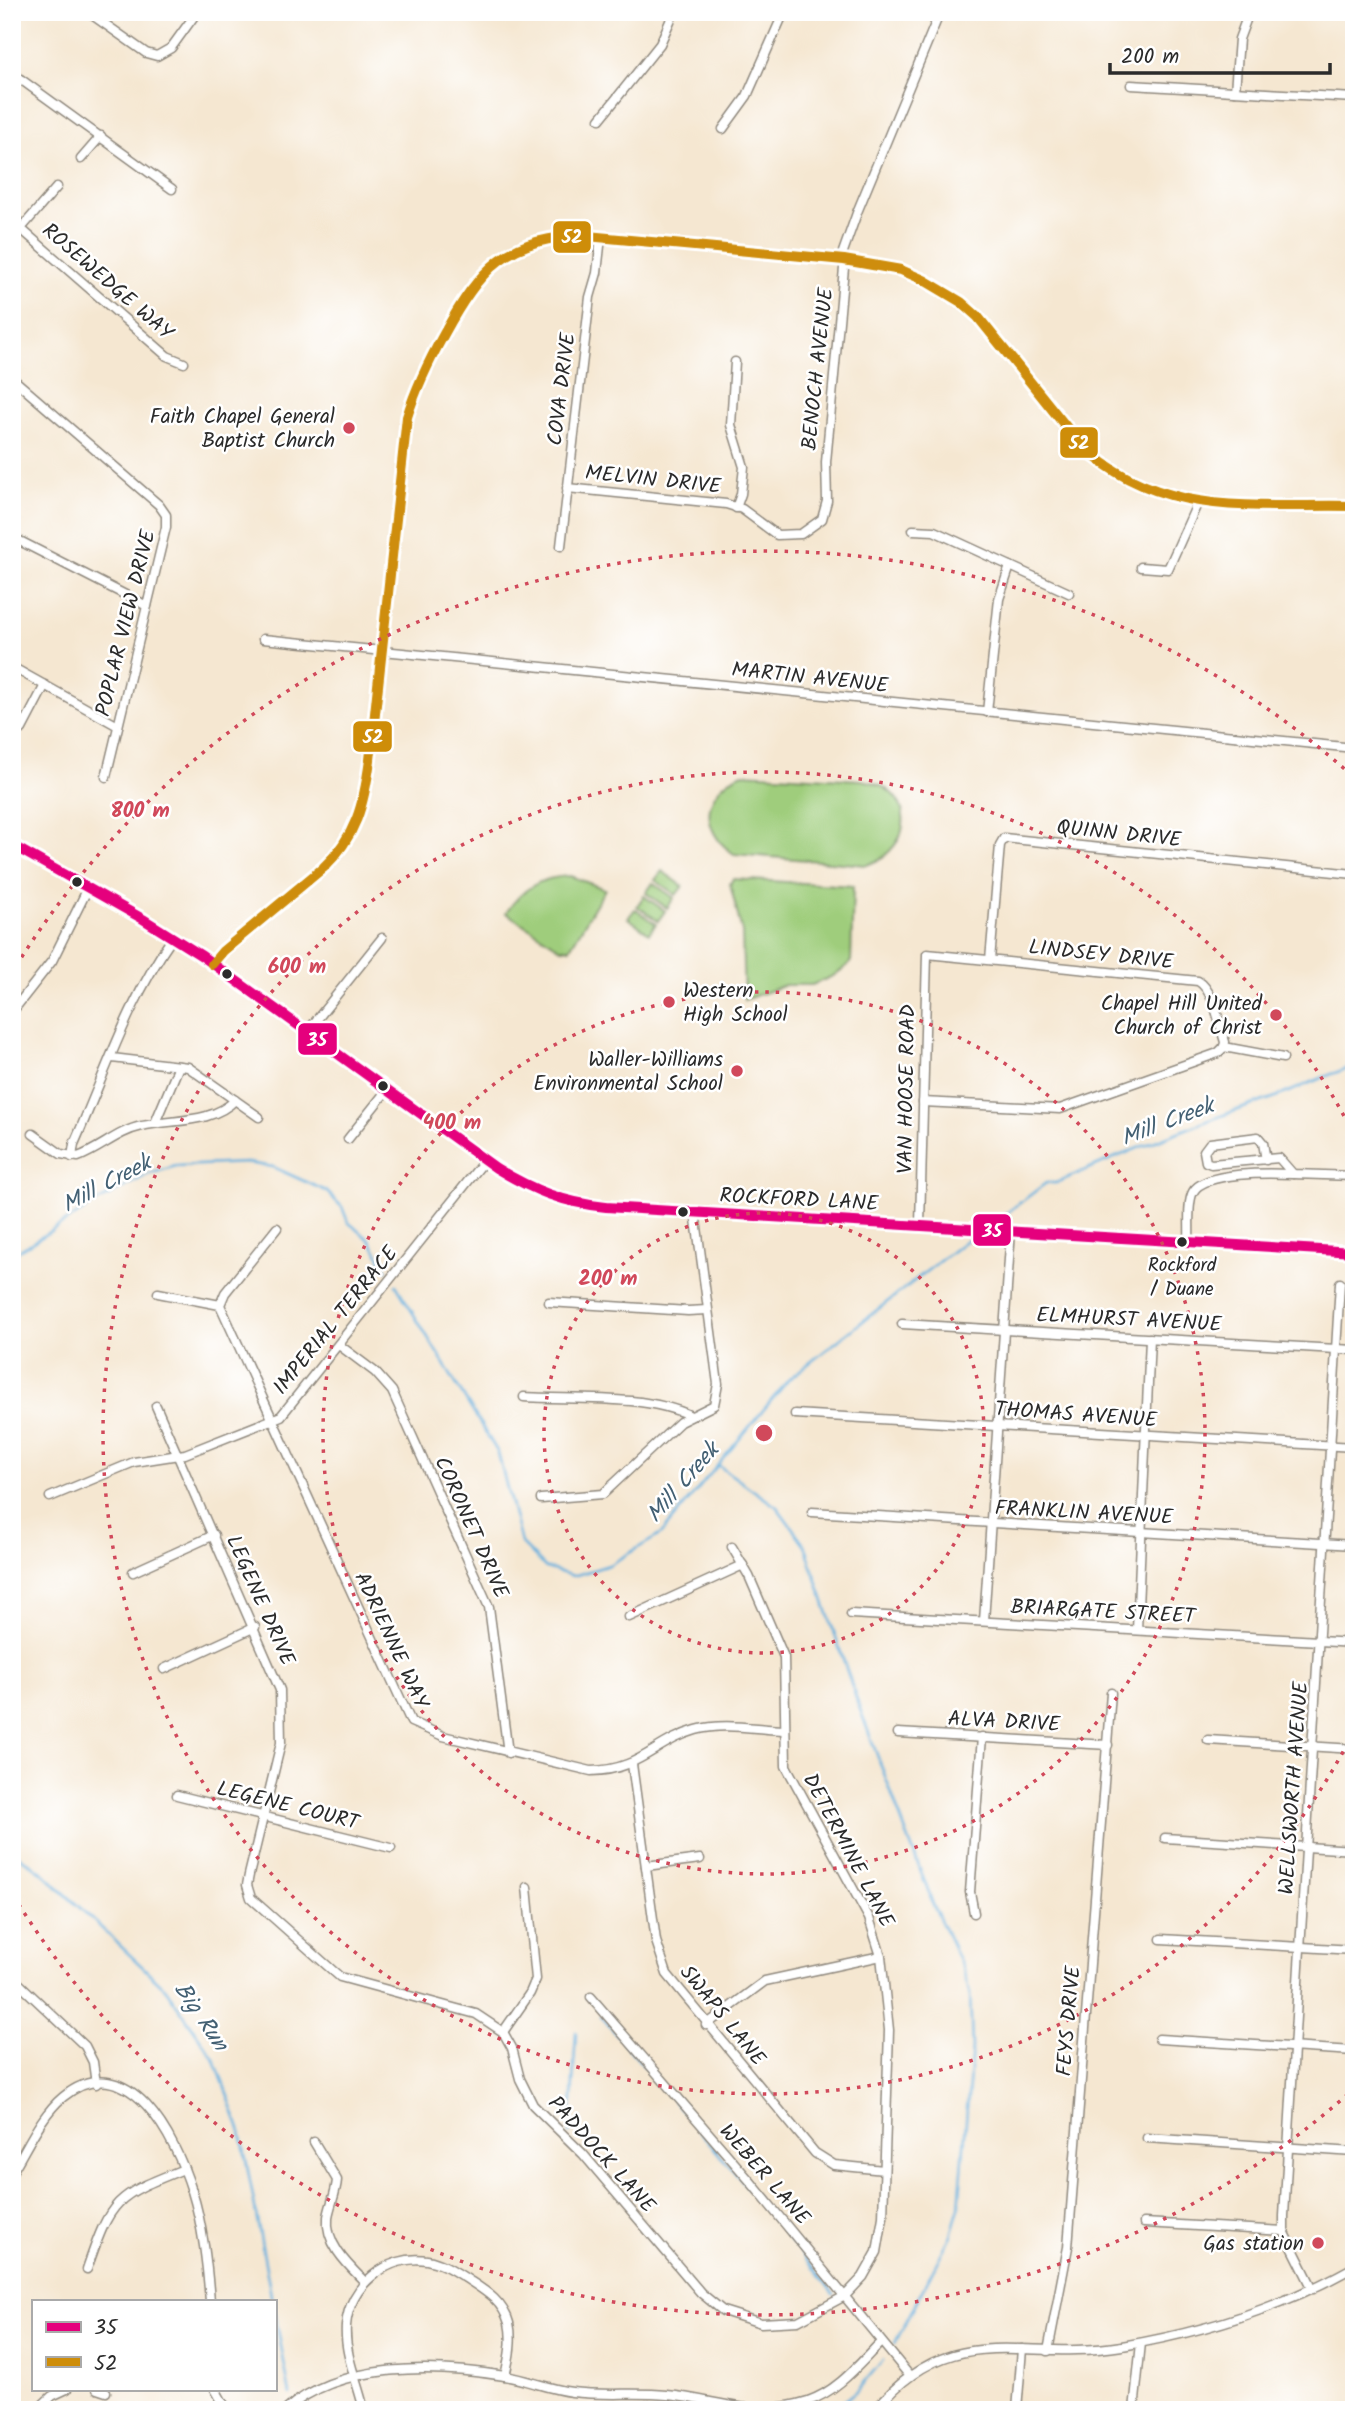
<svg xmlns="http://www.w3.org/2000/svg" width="1366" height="2422" viewBox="0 0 1366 2422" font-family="Kalam,sans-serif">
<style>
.green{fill:#9fcd7c;stroke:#657c54;stroke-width:2}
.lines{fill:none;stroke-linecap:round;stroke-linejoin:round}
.stream{stroke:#66b0de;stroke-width:2.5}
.minor-casing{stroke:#90897e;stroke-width:11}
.major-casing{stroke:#90897e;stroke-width:14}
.minor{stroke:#fff;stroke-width:8}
.major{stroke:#f0c469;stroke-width:10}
.bus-1-casing{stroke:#fff;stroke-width:16}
.bus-2-casing{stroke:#fff;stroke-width:16}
.bus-1{stroke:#e5007d;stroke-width:10}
.bus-2{stroke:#ce8d09;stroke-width:10}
.ring{fill:none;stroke:#d1495b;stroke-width:3.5;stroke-dasharray:3.5 7}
.poi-dot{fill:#d1495b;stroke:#fff;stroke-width:2.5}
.bus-dot{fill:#2b2b2b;stroke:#fff;stroke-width:2.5}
.labels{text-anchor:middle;stroke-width:5;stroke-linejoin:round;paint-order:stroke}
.bus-label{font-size:19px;fill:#2b2b2b;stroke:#fff}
.street-label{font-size:21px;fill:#2b2b2b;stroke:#fff}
.poi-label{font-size:21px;fill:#2b2b2b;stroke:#fff;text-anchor:end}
.water-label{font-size:23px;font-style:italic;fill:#436073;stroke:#fff}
.centre{fill:#d1495b;stroke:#fff;stroke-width:3.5}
.ring-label{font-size:21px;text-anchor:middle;font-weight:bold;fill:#d1495b;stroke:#fff;stroke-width:5;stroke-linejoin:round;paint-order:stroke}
.line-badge{stroke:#fff;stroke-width:2.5}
.badge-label{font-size:19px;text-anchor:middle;font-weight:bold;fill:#fff}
</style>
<rect width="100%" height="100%" fill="#fff"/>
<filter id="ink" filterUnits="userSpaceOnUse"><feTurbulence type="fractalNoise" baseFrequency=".0143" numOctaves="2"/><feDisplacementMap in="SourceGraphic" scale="14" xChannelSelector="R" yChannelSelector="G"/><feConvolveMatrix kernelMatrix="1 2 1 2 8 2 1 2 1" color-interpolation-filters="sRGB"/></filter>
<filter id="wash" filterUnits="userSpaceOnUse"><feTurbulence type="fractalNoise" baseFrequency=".00686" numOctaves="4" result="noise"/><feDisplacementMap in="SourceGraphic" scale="28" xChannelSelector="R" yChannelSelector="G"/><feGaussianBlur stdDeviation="1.57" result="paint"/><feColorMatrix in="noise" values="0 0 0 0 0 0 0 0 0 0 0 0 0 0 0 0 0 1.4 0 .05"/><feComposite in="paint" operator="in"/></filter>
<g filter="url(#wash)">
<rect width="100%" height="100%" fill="#f5e7d1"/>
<g class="green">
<path d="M743,773L861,780C916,787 917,847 867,865L734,854C698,830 702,789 743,773Z"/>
<path d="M662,871L683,886L676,895L655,880Z"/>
<path d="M570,876L605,889L570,948H561L506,913C522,888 541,877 570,876Z"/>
<path d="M733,879L853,886L851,963L833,976L812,985H785L744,1000L742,932L730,884Z"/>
<path d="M653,883L674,898L667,908L646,893Z"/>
<path d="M644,896L665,911L658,921L637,906Z"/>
<path d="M635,909L656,924L649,933L628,918Z"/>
</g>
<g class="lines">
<g class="stream">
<path d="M1000,1218L1046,1183H1056C1126,1152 1197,1123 1270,1099C1299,1090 1324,1074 1354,1067"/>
<path d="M12,1255L97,1202L149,1174L176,1166L247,1163L273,1167L326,1191L342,1207L348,1222L370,1240L387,1270"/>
<path d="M396,1285L498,1453L521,1543L546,1568L573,1576L609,1565L660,1535L789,1379L969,1238"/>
<path d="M719,1466L777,1507L805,1545L858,1704L934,1907L962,1966L970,1994L972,2047L959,2208L951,2235L895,2343"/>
<path d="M12,1851L42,1872L166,1989L215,2060L241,2132L272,2301"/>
<path d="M601,2016L743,2182L834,2294"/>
<path d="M570,2133L576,2032"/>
<path d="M275,2314L290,2394"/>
<path d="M833,2410L857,2391L883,2360"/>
</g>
</g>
</g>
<g filter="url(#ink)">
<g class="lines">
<g class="minor-casing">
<g id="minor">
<path d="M88,12L146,53L157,56L171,48L197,12"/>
<path d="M12,73L172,189"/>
<path d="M1131,85L1354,98"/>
<path d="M1235,91L1239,39L1249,12"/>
<path d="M600,119L660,44L674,12"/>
<path d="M723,129L747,96L784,12"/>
<path d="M81,159L101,136"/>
<path d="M12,221L167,356L184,363"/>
<path d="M12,239L57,187"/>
<path d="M735,362L731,425L744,467L741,494L736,508"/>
<path d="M12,378L159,505L166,515V527L106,777"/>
<path d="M567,488L726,504L742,509L777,535L801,534L822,519L827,501L826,462L844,268L843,252L858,210L940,12"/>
<path d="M1352,506L1354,483"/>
<path d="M913,530L934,531L1069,593"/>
<path d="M12,537L147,606"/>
<path d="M561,546L590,297L597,273L601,237"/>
<path d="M1141,567L1168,569L1198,502"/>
<path d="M263,639L1354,748"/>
<path d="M12,667L118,726"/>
<path d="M987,712L999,599L1010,566"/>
<path d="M22,729L45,685"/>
<path d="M990,960L1000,845L1004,838L1354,874"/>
<path d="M212,964L223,951L323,868C356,837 364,804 370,760L407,417C416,388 429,361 444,334C479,270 508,235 587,236L844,260L901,270L924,280L961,302L978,317L1080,444C1159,519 1253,504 1354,506"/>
<path d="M12,1012L52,961L88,888"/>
<path d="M307,1032L382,938"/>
<path d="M1224,1047L1283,1058"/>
<path d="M112,1058L188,1067L259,1117"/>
<path d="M923,1102L1060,1109L1218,1053L1224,1047"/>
<path d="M155,1123L179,1066"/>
<path d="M33,1134L61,1154L78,1157C100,1149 118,1131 142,1126C172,1119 212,1124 235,1100"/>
<path d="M348,1139L387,1090"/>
<path d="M1354,1144V1155"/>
<path d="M72,1157L74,1144C105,1074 128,1001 173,937"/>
<path d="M1266,1160L1263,1143L1258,1137L1210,1143L1204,1151L1206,1162L1211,1164L1279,1158L1293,1174L1354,1176"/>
<path d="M920,1225L927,954L1198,981C1214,990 1219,1024 1225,1042L1224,1047"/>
<path d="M277,1228L225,1293L220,1305L411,1722L443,1736L591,1771C641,1770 654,1742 696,1730C723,1722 756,1729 784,1730"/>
<path d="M1189,1241C1190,1228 1187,1203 1193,1192C1204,1171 1272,1173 1293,1174"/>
<path d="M158,1293L220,1305"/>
<path d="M549,1302L688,1311L707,1310"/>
<path d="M902,1324L1354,1350"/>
<path d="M339,1345L375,1372L392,1391L489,1607L508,1753"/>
<path d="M524,1397C573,1400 646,1394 691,1416"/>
<path d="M156,1406L280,1690L281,1743L249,1875L247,1885L251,1898L340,1977L476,2014L503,2032L512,2048L520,2079L533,2105L583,2154L701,2293L723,2311L761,2323L798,2321L845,2296L863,2277L877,2252L883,2217L889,2030L881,1956L869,1918L786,1766L784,1657L749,1576L732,1547"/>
<path d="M795,1414L1354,1447"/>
<path d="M50,1497L134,1462L185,1454L281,1416L485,1160"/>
<path d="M541,1499L603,1494L680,1422L714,1405L718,1384L695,1212"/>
<path d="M812,1512L1354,1545"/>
<path d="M133,1572L214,1535"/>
<path d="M851,1614L1354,1643"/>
<path d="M629,1617L743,1565"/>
<path d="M984,1621L1011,1230"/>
<path d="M1137,1630L1150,1338"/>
<path d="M164,1669L255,1627"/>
<path d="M898,1733L1108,1745"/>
<path d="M1208,1740L1354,1749"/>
<path d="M632,1764L656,1941L667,1974L815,2153L834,2165L884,2170"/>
<path d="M177,1795L391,1848"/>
<path d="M1165,1838L1354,1850"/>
<path d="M646,1866L700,1859"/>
<path d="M974,1913L970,1892L982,1737"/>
<path d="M1161,1939L1354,1950"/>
<path d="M12,1977L85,2046L93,2062L96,2084"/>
<path d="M591,1997L750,2181L909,2375"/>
<path d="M706,2025L765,1981L881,1956"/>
<path d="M503,2032L530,1993L536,1979L527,1887"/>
<path d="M1159,2039L1354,2051"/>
<path d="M1147,2138L1354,2152"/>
<path d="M314,2142L337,2180C336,2193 330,2205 328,2217C325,2244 348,2265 365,2282"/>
<path d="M12,2172C27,2148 41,2115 63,2097C129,2044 176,2140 192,2191C203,2226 207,2265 210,2301"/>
<path d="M1144,2223L1284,2231"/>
<path d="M87,2269C111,2199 115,2196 184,2169"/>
<path d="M1313,2289L1284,2231V2216L1340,1283"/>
<path d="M1048,2351L1068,2247L1111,1693"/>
<path d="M97,2389L106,2392"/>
<path d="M215,2389L227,2410"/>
<path d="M37,2410L52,2396L67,2389"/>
<path d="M286,2410C340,2361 438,2365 505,2376C528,2380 549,2389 572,2392C603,2396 636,2392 667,2395C721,2400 750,2419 808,2401C838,2391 859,2364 881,2342"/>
<path d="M364,2410C358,2383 344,2354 346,2326C349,2286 387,2254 427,2260C444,2263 457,2273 470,2281C487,2292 503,2302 509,2323C513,2340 509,2359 505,2376"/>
<path d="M875,2410C953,2316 1021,2363 1122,2346C1205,2332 1281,2308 1354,2267"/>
<path d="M1017,2410L1022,2349"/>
<path d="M1134,2410L1141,2343"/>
</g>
</g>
<g class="major-casing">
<path id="major" d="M12,845L143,919L202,956L496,1168C532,1190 564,1203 606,1207L1354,1252"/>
</g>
<use href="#minor" class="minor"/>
<use href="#major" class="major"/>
<g class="bus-1-casing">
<path id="bus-1" d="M12,845L143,919L202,956L496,1168C532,1190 564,1203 606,1207L1354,1252"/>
</g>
<g class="bus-2-casing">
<path id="bus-2" d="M212,964L223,951L323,868C356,837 364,804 370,760L407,417C416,388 429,361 444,334C479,270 508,235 587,236L844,260L901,270L924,280L961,302L978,317L1080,444C1159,519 1253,504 1354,506"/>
</g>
<use href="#bus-1" class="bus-1"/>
<use href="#bus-2" class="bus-2"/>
</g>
</g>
<g class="ring">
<circle cx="764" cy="1433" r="220"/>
<circle cx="764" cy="1433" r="441"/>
<path d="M1353 1733A661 661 0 1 1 1353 1133"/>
<path d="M1348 2094A882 882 0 0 1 16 1900M16 966A882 882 0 0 1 1348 772"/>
</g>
<g class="poi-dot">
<circle cx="349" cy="428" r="7"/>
<circle cx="669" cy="1002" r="7"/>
<circle cx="1276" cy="1015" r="7"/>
<circle cx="737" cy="1071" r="7"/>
<circle cx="1318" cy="2243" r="7"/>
</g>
<g class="bus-dot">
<circle cx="77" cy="882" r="6"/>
<circle cx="227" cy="974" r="6"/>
<circle cx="383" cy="1086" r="6"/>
<circle cx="683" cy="1212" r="6"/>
<circle cx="1182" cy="1242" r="6"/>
</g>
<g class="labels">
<g class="bus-label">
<text x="1182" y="1271">Rockford<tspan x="1182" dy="24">/ Duane</tspan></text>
</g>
<g class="street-label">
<text transform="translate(108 281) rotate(41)" y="7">ROSEWEDGE WAY</text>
<text transform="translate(817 369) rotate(-84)" y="7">BENOCH AVENUE</text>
<text transform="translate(561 389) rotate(-83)" y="7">COVA DRIVE</text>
<text transform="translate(653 479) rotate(6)" y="7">MELVIN DRIVE</text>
<text transform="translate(125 623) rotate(-76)" y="7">POPLAR VIEW DRIVE</text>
<text transform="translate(810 677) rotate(6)" y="7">MARTIN AVENUE</text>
<text transform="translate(1119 833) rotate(6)" y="7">QUINN DRIVE</text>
<text transform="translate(1101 954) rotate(6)" y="7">LINDSEY DRIVE</text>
<text transform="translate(906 1089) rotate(-89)" y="7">VAN HOOSE ROAD</text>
<text transform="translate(799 1199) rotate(3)" y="7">ROCKFORD LANE</text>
<text transform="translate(1129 1319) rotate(3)" y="7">ELMHURST AVENUE</text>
<text transform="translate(335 1320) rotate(-51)" y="7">IMPERIAL TERRACE</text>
<text transform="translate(1076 1414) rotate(4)" y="7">THOMAS AVENUE</text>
<text transform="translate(1084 1512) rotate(3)" y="7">FRANKLIN AVENUE</text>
<text transform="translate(472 1527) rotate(66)" y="7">CORONET DRIVE</text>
<text transform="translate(261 1600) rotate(66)" y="7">LEGENE DRIVE</text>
<text transform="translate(1103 1611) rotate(3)" y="7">BRIARGATE STREET</text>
<text transform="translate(392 1640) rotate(65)" y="7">ADRIENNE WAY</text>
<text transform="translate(1004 1721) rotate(3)" y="7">ALVA DRIVE</text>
<text transform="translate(1293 1788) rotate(-86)" y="7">WELLSWORTH AVENUE</text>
<text transform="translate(288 1805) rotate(14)" y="7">LEGENE COURT</text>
<text transform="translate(849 1850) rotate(62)" y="7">DETERMINE LANE</text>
<text transform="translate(723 2015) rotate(51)" y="7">SWAPS LANE</text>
<text transform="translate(1068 2021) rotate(-85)" y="7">FEYS DRIVE</text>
<text transform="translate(602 2154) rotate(48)" y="7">PADDOCK LANE</text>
<text transform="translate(765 2174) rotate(49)" y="7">WEBER LANE</text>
</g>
<g class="poi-label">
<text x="335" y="423">Faith Chapel General<tspan x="335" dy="24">Baptist Church</tspan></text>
<text x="683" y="997" text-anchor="start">Western<tspan x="683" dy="24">High School</tspan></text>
<text x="1262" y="1010">Chapel Hill United<tspan x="1262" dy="24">Church of Christ</tspan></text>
<text x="723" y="1066">Waller-Williams<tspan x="723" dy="24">Environmental School</tspan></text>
<text x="1304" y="2250">Gas station</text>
</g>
<g class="water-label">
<text transform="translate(1167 1121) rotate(-21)" y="8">Mill Creek</text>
<text transform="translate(106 1183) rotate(-28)" y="8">Mill Creek</text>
<text transform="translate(682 1482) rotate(-49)" y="8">Mill Creek</text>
<text transform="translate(202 2016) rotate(56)" y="8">Big Run</text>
</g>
</g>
<circle cx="764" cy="1433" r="10" class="centre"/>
<g class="ring-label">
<text x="140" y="817">800 m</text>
<text x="297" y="973">600 m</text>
<text x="452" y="1129">400 m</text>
<text x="608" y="1285">200 m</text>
</g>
<g class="line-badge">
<rect x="552" y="220" width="40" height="34" rx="7" fill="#ce8d09"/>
<rect x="1059" y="426" width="40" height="33" rx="7" fill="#ce8d09"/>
<rect x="352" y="720" width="41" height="33" rx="7" fill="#ce8d09"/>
<rect x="297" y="1022" width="41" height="34" rx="7" fill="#e5007d"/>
<rect x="972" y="1213" width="40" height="34" rx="7" fill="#e5007d"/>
</g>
<g class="badge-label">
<text x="572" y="243">52</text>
<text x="1079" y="449">52</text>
<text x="373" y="743">52</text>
<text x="317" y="1046">35</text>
<text x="992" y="1237">35</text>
</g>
<rect width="1366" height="2422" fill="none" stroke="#fff" stroke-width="42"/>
<rect x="32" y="2300" width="245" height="91" fill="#ffffff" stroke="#aaaaaa" stroke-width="2"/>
<rect x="46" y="2322" width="35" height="10" fill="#e5007d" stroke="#aaaaaa" stroke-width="2"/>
<text x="94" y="2334" font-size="21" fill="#2b2b2b">35</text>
<rect x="46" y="2357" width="35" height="10" fill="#ce8d09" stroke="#aaaaaa" stroke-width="2"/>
<text x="94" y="2370" font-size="21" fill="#2b2b2b">52</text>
<path d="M1110 63v10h220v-10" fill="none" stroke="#2b2b2b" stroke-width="3.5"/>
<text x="1121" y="63" font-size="21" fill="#2b2b2b" stroke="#ffffff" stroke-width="5" paint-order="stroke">200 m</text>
</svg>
